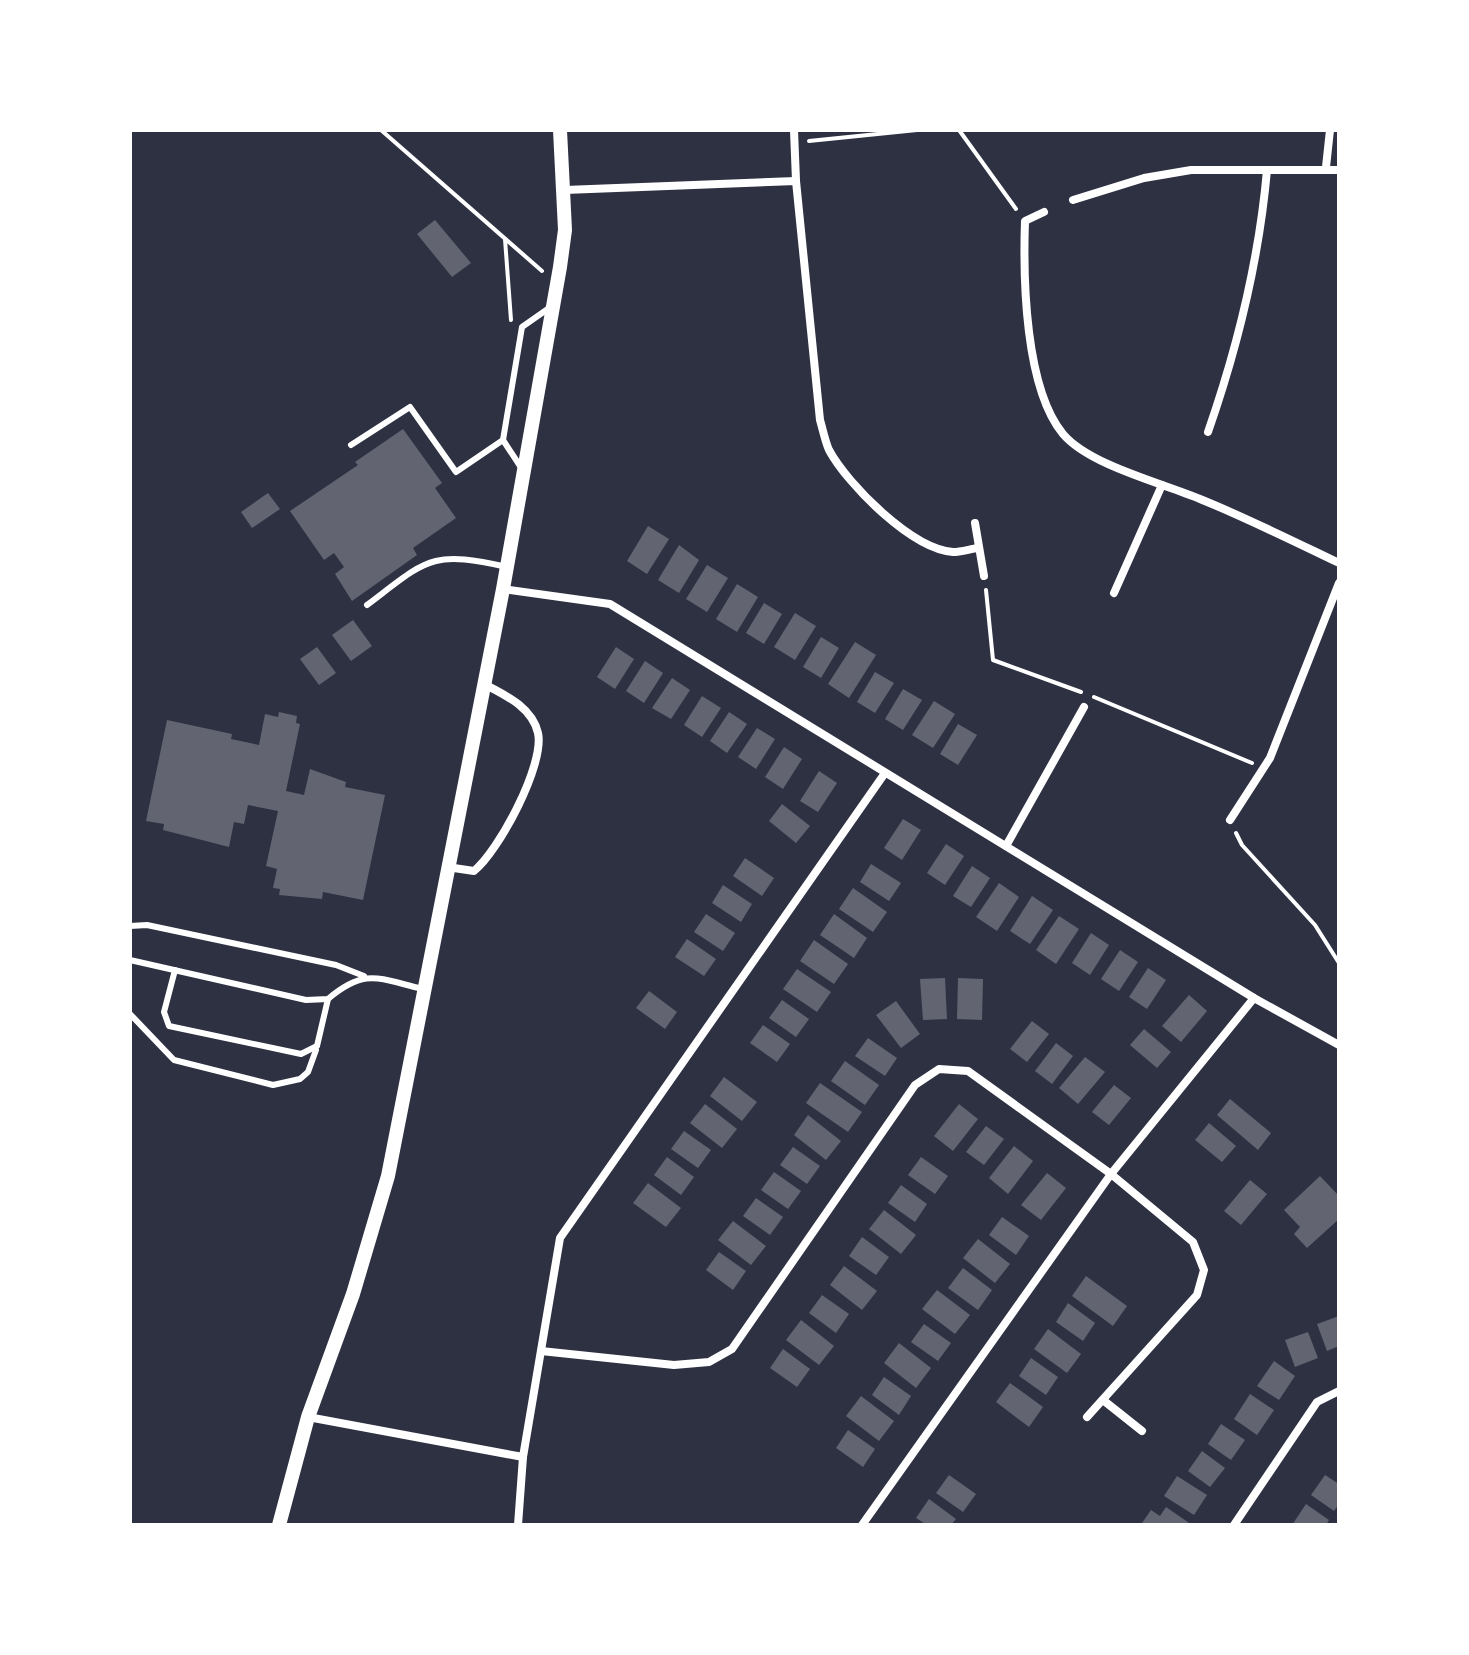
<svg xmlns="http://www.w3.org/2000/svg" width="1469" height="1655" viewBox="0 0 1469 1655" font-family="Montserrat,sans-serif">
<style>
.building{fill:#626471}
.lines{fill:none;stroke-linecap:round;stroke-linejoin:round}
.path{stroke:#fff;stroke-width:4}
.service{stroke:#fff;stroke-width:6}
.minor{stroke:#fff;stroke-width:8}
.tertiary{stroke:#fff;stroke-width:14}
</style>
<rect width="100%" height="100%" fill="#2d3142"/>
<g class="building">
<path d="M435,220L471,263L452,277L417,234Z"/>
<path d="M403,429L442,483L435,488L456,518L413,548L417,555L352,601L335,574L344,567L334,553L324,560L290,511L358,465L355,462Z"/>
<path d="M268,493L280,509L252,528L241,512Z"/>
<path d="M648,526L669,539L647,574L627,561Z"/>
<path d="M679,545L699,560L679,593L658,580Z"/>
<path d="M707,565L728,578L707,612L686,599Z"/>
<path d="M737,584L758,597L737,632L716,619Z"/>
<path d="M764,603L782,614L764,644L746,633Z"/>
<path d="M795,613L816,626L795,660L774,647Z"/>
<path d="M353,620L372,646L351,661L332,635Z"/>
<path d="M821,637L839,648L821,678L803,667Z"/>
<path d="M855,642L876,655L849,698L828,684Z"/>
<path d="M317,647L336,673L319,685L300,659Z"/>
<path d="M616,647L634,659L615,689L597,677Z"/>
<path d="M645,661L663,673L644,703L626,691Z"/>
<path d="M875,672L894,683L875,713L857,702Z"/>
<path d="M672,678L690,690L671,719L652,708Z"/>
<path d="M903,689L922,700L903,730L885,719Z"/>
<path d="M702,696L721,708L702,737L684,725Z"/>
<path d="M934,701L955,714L933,748L912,735Z"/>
<path d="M279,712L297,716L296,723L300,724L286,791L304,795L310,769L346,782L345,787L385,795L363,900L323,892L322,899L279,895L280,889L273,888L277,869L266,866L278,811L248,805L244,824L234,822L229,847L163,830L164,824L146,821L167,720L232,734L231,739L259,745L265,714L278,717Z"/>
<path d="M729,712L747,724L727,753L710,741Z"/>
<path d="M958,724L977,735L958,765L940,754Z"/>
<path d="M757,728L775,739L756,769L738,757Z"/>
<path d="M784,747L802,759L783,789L765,777Z"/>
<path d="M819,771L837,783L818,812L800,801Z"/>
<path d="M782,804L810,826L796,843L769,821Z"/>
<path d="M903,819L921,830L902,860L884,848Z"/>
<path d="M946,844L964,856L945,885L927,873Z"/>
<path d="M745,858L774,878L762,896L733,876Z"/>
<path d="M871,864L901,883L889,901L860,882Z"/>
<path d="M972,866L990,878L971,907L953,896Z"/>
<path d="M999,883L1019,897L997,931L976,917Z"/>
<path d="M723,885L752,904L741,922L712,903Z"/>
<path d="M853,888L887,912L873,932L839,909Z"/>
<path d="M1032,896L1053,910L1030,944L1010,931Z"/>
<path d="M706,914L735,933L723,951L694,932Z"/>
<path d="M834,914L867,938L854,958L820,935Z"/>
<path d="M1059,916L1079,929L1056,964L1036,950Z"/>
<path d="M1091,933L1109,945L1090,975L1072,963Z"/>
<path d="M687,939L716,959L704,976L675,957Z"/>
<path d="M814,940L848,964L834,984L800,961Z"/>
<path d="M1120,950L1138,962L1119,991L1101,979Z"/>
<path d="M1148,968L1166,980L1147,1009L1129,997Z"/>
<path d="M797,969L831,992L817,1012L783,989Z"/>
<path d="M945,978L947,1019L923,1020L920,979Z"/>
<path d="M958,978L983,979L982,1020L957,1019Z"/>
<path d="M649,991L677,1012L665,1029L636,1008Z"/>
<path d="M1189,995L1207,1011L1181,1042L1162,1026Z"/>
<path d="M782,1000L809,1019L796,1037L769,1018Z"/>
<path d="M896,1001L920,1034L901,1048L876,1015Z"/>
<path d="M1032,1021L1049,1034L1027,1062L1010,1049Z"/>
<path d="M763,1025L790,1044L777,1062L750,1043Z"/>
<path d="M1144,1029L1171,1052L1157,1068L1130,1045Z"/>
<path d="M868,1038L897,1058L885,1076L855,1056Z"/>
<path d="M1056,1043L1073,1056L1052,1084L1035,1071Z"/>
<path d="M1085,1057L1105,1072L1078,1104L1059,1088Z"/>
<path d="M845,1061L879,1085L865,1105L831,1081Z"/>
<path d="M724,1077L757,1102L742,1121L710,1096Z"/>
<path d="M820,1083L862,1112L848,1132L806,1103Z"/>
<path d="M1114,1085L1131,1098L1109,1125L1092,1112Z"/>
<path d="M1230,1099L1271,1133L1258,1150L1217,1115Z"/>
<path d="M705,1104L737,1129L722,1148L690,1123Z"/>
<path d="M959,1104L978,1119L953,1151L934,1136Z"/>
<path d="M808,1115L841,1141L826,1160L794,1135Z"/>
<path d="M1209,1123L1236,1146L1222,1162L1195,1140Z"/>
<path d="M986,1126L1004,1139L984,1165L966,1152Z"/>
<path d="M684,1131L711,1150L698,1168L671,1149Z"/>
<path d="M1014,1146L1033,1161L1008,1194L989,1178Z"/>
<path d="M793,1147L820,1166L807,1184L780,1165Z"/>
<path d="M667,1157L694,1177L681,1195L654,1175Z"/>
<path d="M921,1157L948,1176L935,1194L908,1175Z"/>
<path d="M774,1172L801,1191L788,1209L761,1190Z"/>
<path d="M1047,1173L1066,1188L1041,1220L1021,1205Z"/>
<path d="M1320,1176L1339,1196V1219L1307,1248L1294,1234L1300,1227L1284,1210Z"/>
<path d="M1250,1180L1267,1194L1241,1225L1224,1211Z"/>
<path d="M648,1183L681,1208L666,1227L633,1203Z"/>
<path d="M901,1185L927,1204L915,1222L888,1203Z"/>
<path d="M756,1198L783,1217L770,1235L743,1216Z"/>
<path d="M884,1210L916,1235L901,1254L869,1229Z"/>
<path d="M1002,1217L1029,1236L1016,1255L989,1235Z"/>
<path d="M733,1221L766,1246L751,1265L718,1240Z"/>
<path d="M862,1237L889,1257L876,1275L849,1256Z"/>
<path d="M978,1239L1010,1264L995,1283L963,1258Z"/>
<path d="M719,1252L746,1271L733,1290L706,1270Z"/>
<path d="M844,1266L877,1291L862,1310L830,1285Z"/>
<path d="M963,1268L992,1290L978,1310L948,1288Z"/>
<path d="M1086,1276L1127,1306L1113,1326L1072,1296Z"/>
<path d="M937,1290L970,1315L955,1334L922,1309Z"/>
<path d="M822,1295L849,1314L836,1333L809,1313Z"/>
<path d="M1068,1303L1095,1323L1083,1341L1056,1322Z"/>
<path d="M1339,1316V1346L1327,1351L1317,1324Z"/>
<path d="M801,1320L834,1346L819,1365L786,1340Z"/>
<path d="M924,1324L951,1343L938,1361L911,1342Z"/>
<path d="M1048,1329L1081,1354L1067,1373L1034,1349Z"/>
<path d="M1308,1332L1318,1358L1295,1367L1285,1340Z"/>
<path d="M899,1343L931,1368L916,1388L884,1363Z"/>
<path d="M783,1349L810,1369L797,1387L770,1368Z"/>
<path d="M1031,1358L1058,1377L1046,1395L1019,1376Z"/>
<path d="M1274,1361L1295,1376L1279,1400L1257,1386Z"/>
<path d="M884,1377L911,1396L899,1415L872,1395Z"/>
<path d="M1010,1383L1043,1407L1029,1427L996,1402Z"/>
<path d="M1250,1394L1274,1410L1257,1435L1234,1419Z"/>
<path d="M861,1396L894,1421L879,1441L846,1416Z"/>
<path d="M1221,1424L1245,1440L1231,1460L1208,1444Z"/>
<path d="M848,1430L875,1449L863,1467L836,1448Z"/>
<path d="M1202,1451L1225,1468L1210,1487L1188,1471Z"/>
<path d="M949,1475L976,1494L963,1512L936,1493Z"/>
<path d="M1325,1475L1339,1484V1504L1334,1511L1311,1495Z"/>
<path d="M1177,1476L1207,1495L1194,1515L1164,1496Z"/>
<path d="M929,1499L956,1519L951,1525H927L916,1518Z"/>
<path d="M1306,1504L1329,1520L1326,1525H1292Z"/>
<path d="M1166,1507L1192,1525L1142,1523L1151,1510L1160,1516Z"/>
</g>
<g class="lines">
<g class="path">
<path d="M381,130L542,271"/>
<path d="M959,130L1016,209"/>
<path d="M809,141L917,130"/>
<path d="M505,239L511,320"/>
<path d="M986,590L993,660L1081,692"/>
<path d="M1094,697L1252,763"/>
<path d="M1236,833L1242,845L1315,925L1339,963"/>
</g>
<g class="service">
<path d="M351,445L410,407L456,472L503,440"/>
<path d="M522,469L503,440L522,327L552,306"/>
<path d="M367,605C428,559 430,550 507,567"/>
<path d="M130,926L147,925L336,965L364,976"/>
<path d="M130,960L306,1000L328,999C366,967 379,979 423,989"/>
<path d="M175,970L164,1012L169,1026L301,1054L317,1046L328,999"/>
<path d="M130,1014L174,1060L273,1085L300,1079L308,1072L316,1050"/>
</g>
<g class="minor">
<path d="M794,130L796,181"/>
<path d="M1326,167L1330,130"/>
<path d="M565,190L796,181L820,420C823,430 825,441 829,450C848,485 912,549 953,552C961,552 970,549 978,548"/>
<path d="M1073,200L1144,178L1191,170H1339"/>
<path d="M1044,212L1025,221C1023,279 1025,388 1063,434C1089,465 1162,483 1200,499C1247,518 1293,541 1339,563"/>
<path d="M1208,432C1238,346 1259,261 1267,170"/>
<path d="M975,523L984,576"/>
<path d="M503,589L610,604L1254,998L1339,1045"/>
<path d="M1114,593L1162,485"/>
<path d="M1230,820L1270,758L1339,583"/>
<path d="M1006,846L1084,707"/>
<path d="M447,867L474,871C499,851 545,764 538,733C532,707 505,695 484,684"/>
<path d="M541,1351L674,1365L709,1362L732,1349L915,1085L939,1069L968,1071L1111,1174L1193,1242L1204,1270L1197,1295L1087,1417"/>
<path d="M1103,1400L1142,1431"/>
<path d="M308,1417L523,1457"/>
<path d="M518,1525L523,1457L560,1238L885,773"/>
<path d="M862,1525L1111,1174L1254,998"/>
<path d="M1234,1525L1317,1402L1339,1391"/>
</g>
<path class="tertiary" d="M279,1525L308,1417L353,1294L388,1176L503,589L560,267L565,230L560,130"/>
</g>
<rect width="1469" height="1655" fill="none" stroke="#ffffff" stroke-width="264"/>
</svg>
